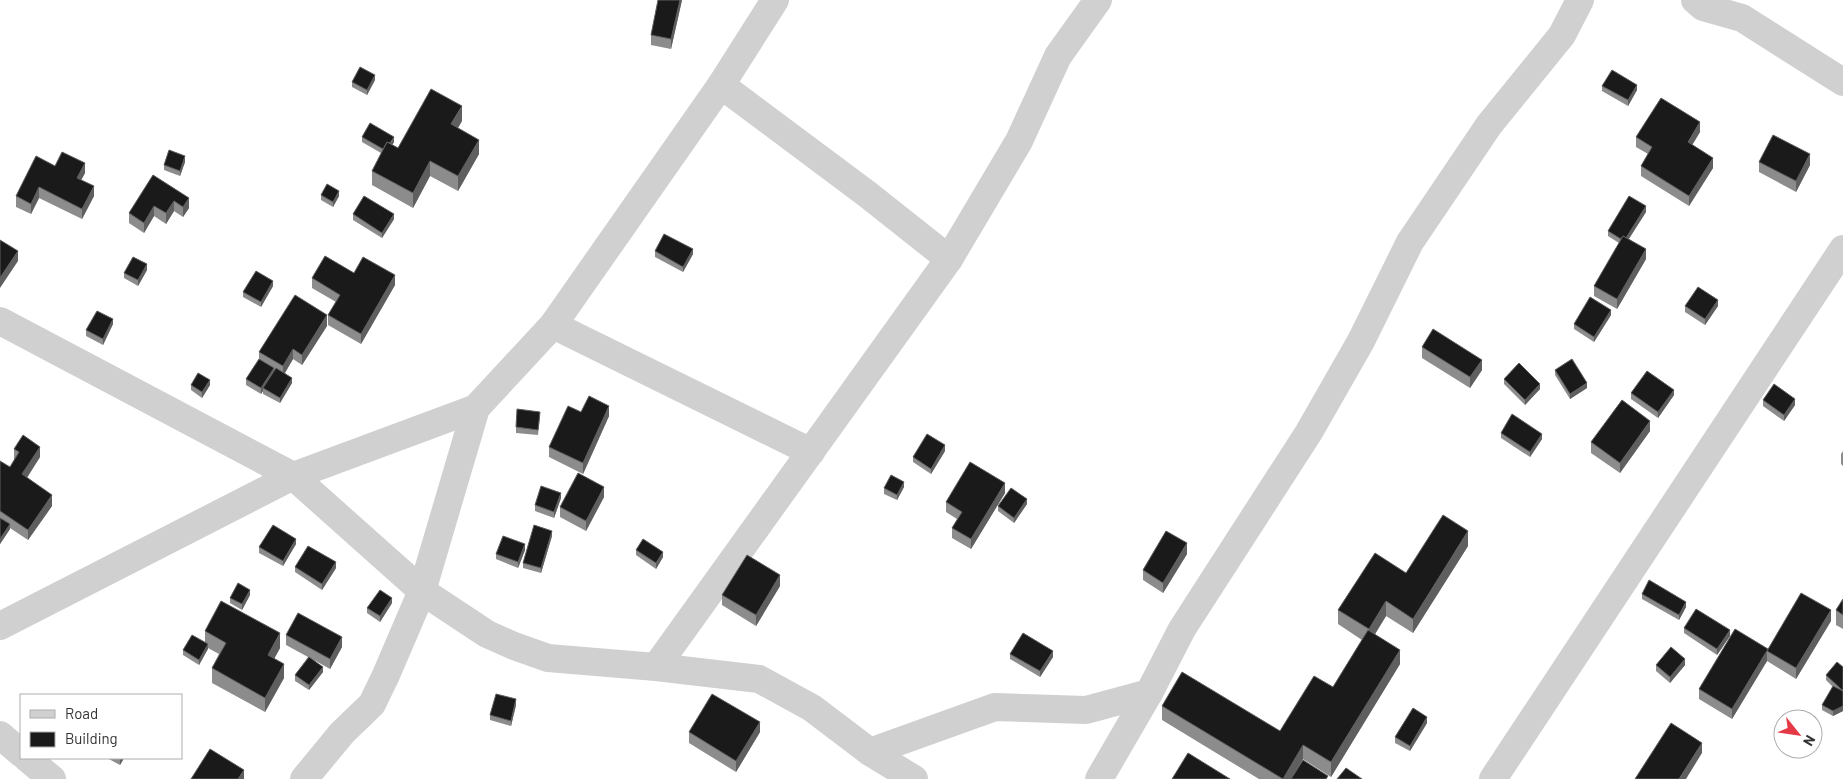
<svg xmlns="http://www.w3.org/2000/svg" width="1843" height="779" viewBox="0 0 1843 779" font-family="Barlow,sans-serif">
<style>
.lines{fill:none;stroke-linecap:round;stroke-linejoin:round}
.minor{stroke:#d0d0d0;stroke-width:28}
.wall{fill:#8c8c8c}
.shaded-wall{fill:#5f5f5f}
.building{fill:#1a1a1a;stroke:#5f5f5f}
</style>
<rect width="100%" height="100%" fill="#fff"/>
<g class="lines">
<g class="minor">
<path d="M1695,0L1703,7L1742,18L1843,82"/>
<path d="M721,85L867,194L949,259"/>
<path d="M0,321L293,476L422,591L487,634L514,646L548,658L656,667L759,679L812,708L870,752L995,707L1086,710L1149,693L1182,629L1309,432L1361,341L1410,242L1489,125L1562,35L1580,0"/>
<path d="M553,325L811,452"/>
<path d="M0,626L293,476L476,408"/>
<path d="M656,667L949,259L1019,141L1058,56L1098,0"/>
<path d="M0,735L21,753"/>
<path d="M870,752L914,779"/>
<path d="M27,758L52,779"/>
<path d="M304,779L342,733L372,704L386,675L422,591L476,408L553,325L721,85L775,0"/>
<path d="M1099,779L1149,693"/>
<path d="M1493,779L1843,249"/>
</g>
</g>
<g class="wall">
<path d="M682,0L671,49L651,45V35Z"/>
<path d="M375,80L367,95L352,87V82Z"/>
<path d="M1602,86L1637,90L1628,106L1602,91Z"/>
<path d="M462,121L458,128L479,154L458,191L430,176L413,208L372,185V171L381,153L362,142V137L394,142L392,145L398,148Z"/>
<path d="M1700,132L1692,145L1713,168L1689,206L1641,176V166L1648,154L1636,147V137Z"/>
<path d="M185,162L180,176L164,170V165Z"/>
<path d="M1759,162L1810,165L1796,192L1759,172Z"/>
<path d="M55,166L85,173L81,180L94,196L82,219L39,198L31,214L16,207V196Z"/>
<path d="M153,175L189,208L183,217L174,211L166,224L154,216L144,233L129,223V213Z"/>
<path d="M321,195L339,196L333,207L321,200Z"/>
<path d="M1646,212L1629,239L1646,259L1617,309L1594,296V286L1619,243L1608,236V231Z"/>
<path d="M353,214L394,219L382,238L353,220Z"/>
<path d="M655,251L693,254L683,272L655,257Z"/>
<path d="M147,270L138,286L124,278V273Z"/>
<path d="M354,273L395,285L361,344L328,325V315L336,302L312,288V278Z"/>
<path d="M273,286L261,307L243,297V292Z"/>
<path d="M1685,306H1718L1705,325L1685,312Z"/>
<path d="M1611,315L1594,342L1574,329V324Z"/>
<path d="M113,324L103,345L86,336V330Z"/>
<path d="M327,326L302,365L293,359L285,373L292,383L280,403L263,394V391L261,394L246,385V379L259,360V352Z"/>
<path d="M1422,347L1482,370L1470,388L1422,358Z"/>
<path d="M1555,370L1587,388L1570,399L1555,375Z"/>
<path d="M1504,379L1540,389L1525,405L1504,384Z"/>
<path d="M191,385H210L202,398L191,390Z"/>
<path d="M1631,393L1674,395L1658,418L1631,399Z"/>
<path d="M1763,400L1795,405L1784,421L1763,406Z"/>
<path d="M581,412L609,416L583,474L549,457V447Z"/>
<path d="M540,417L538,435L516,433V427Z"/>
<path d="M1650,431L1620,473L1591,453V442Z"/>
<path d="M1501,433L1542,439L1530,457L1501,438Z"/>
<path d="M14,449L40,457L27,478L52,506L28,540L10,528V529L0,544V461L10,467L14,460Z"/>
<path d="M945,451L931,474L913,462V457Z"/>
<path d="M1843,451V466L1841,464V454Z"/>
<path d="M904,487L897,500L884,494V488Z"/>
<path d="M1005,493L971,549L952,538V528L957,519L946,512V502Z"/>
<path d="M604,497L586,531L560,517V507Z"/>
<path d="M561,498L554,518L535,511V505Z"/>
<path d="M1027,504L1014,523L998,511V506Z"/>
<path d="M552,536L541,573L523,568V563Z"/>
<path d="M296,544L283,566L259,553V547Z"/>
<path d="M1468,546L1413,633L1386,616L1375,634L1400,664L1331,777L1303,759L1293,777L1328,779H1259L1162,720V706L1280,731L1333,687L1362,640L1338,624V610L1406,573Z"/>
<path d="M525,550L518,568L496,559V554Z"/>
<path d="M636,550L663,557L656,569L636,555Z"/>
<path d="M1187,554L1163,593L1143,580V570Z"/>
<path d="M295,567L336,568L322,590L295,572Z"/>
<path d="M780,586L756,626L722,605V595Z"/>
<path d="M1642,594L1686,607L1679,620L1642,599Z"/>
<path d="M250,595L242,610L230,603V598Z"/>
<path d="M1843,599V629L1836,625V610Z"/>
<path d="M392,603L380,622L367,613V608Z"/>
<path d="M1831,621L1796,679L1767,661L1732,719L1699,699V689L1768,649Z"/>
<path d="M1684,628L1730,636L1717,655L1684,633Z"/>
<path d="M205,631L280,648L274,659L284,678L265,712L212,683V668L219,654L208,648L199,665L183,655V650L205,642Z"/>
<path d="M286,635L342,647L330,669L314,660L323,672L309,690L295,681V675L308,657L286,645Z"/>
<path d="M1010,654L1053,657L1040,677L1010,659Z"/>
<path d="M1656,665H1685L1670,683L1656,671Z"/>
<path d="M1843,667V711L1833,716L1822,710V705L1833,687L1826,680V675Z"/>
<path d="M516,705L511,726L490,720V715Z"/>
<path d="M1427,723L1410,751L1395,743V737Z"/>
<path d="M689,732H760L736,772L689,743Z"/>
<path d="M107,758H124L120,765Z"/>
</g>
<g class="shaded-wall">
<path d="M680,0H682L671,49V39Z"/>
<path d="M375,75V80L367,95V90Z"/>
<path d="M1637,85V90L1628,106V100Z"/>
<path d="M462,106V121L451,139V124Z"/>
<path d="M1700,122V132L1688,152V142Z"/>
<path d="M394,137V142L386,156V151Z"/>
<path d="M479,140V154L458,191V176Z"/>
<path d="M1810,154V165L1796,192V181Z"/>
<path d="M185,156V162L180,176V171Z"/>
<path d="M1713,158V168L1689,206V196Z"/>
<path d="M430,161V176L413,208V193Z"/>
<path d="M85,163V173L77,188V178Z"/>
<path d="M94,186V196L82,219V209Z"/>
<path d="M39,187V198L31,214V204Z"/>
<path d="M339,191V196L333,207V202Z"/>
<path d="M189,198V208L183,217V207Z"/>
<path d="M174,201V211L166,224V213Z"/>
<path d="M154,206V216L144,233V223Z"/>
<path d="M1646,206V212L1624,246V241Z"/>
<path d="M394,214V219L382,238V233Z"/>
<path d="M693,249V254L683,272V267Z"/>
<path d="M1646,249V259L1617,309V299Z"/>
<path d="M18,251V261L0,288V278Z"/>
<path d="M147,264V270L138,286V280Z"/>
<path d="M395,275V285L361,344V334Z"/>
<path d="M273,281V286L261,307V302Z"/>
<path d="M1718,300V306L1705,325V319Z"/>
<path d="M1611,310V315L1594,342V337Z"/>
<path d="M327,315V326L302,365V355Z"/>
<path d="M113,319V324L103,345V339Z"/>
<path d="M293,349V359L283,376V366Z"/>
<path d="M1482,360V370L1470,388V377Z"/>
<path d="M274,368V373L263,388V391L261,394V388Z"/>
<path d="M292,378V383L280,403V398Z"/>
<path d="M210,380V385L202,398V392Z"/>
<path d="M1587,383V388L1570,399V394Z"/>
<path d="M1540,384V389L1525,405V400Z"/>
<path d="M1674,390V395L1658,418V412Z"/>
<path d="M1795,399V405L1784,421V415Z"/>
<path d="M609,406V416L583,474V463Z"/>
<path d="M1650,421V431L1620,473V463Z"/>
<path d="M1542,434V439L1530,457V452Z"/>
<path d="M945,445V451L931,474V469Z"/>
<path d="M40,447V457L22,485V474Z"/>
<path d="M904,482V487L897,500V495Z"/>
<path d="M1005,483V493L971,549V539Z"/>
<path d="M604,487V497L586,531V521Z"/>
<path d="M561,493V498L554,518V512Z"/>
<path d="M52,495V506L28,540V530Z"/>
<path d="M1027,499V504L1014,523V518Z"/>
<path d="M10,524V529L0,544V539Z"/>
<path d="M552,531V536L541,573V568Z"/>
<path d="M1468,531V546L1413,633V619Z"/>
<path d="M296,539V544L283,566V561Z"/>
<path d="M1187,543V554L1163,593V583Z"/>
<path d="M525,544V550L518,568V562Z"/>
<path d="M663,552V557L656,569V563Z"/>
<path d="M336,562V568L322,590V584Z"/>
<path d="M780,575V586L756,626V615Z"/>
<path d="M250,590V595L242,610V604Z"/>
<path d="M392,598V603L380,622V616Z"/>
<path d="M1386,601V616L1369,644V629Z"/>
<path d="M1686,602V607L1679,620V615Z"/>
<path d="M1831,610V621L1796,679V668Z"/>
<path d="M1730,630V636L1717,655V649Z"/>
<path d="M280,633V648L268,670V655Z"/>
<path d="M342,637V647L330,669V659Z"/>
<path d="M208,644V649L199,665V660Z"/>
<path d="M1400,650V664L1331,777V762Z"/>
<path d="M1053,651V657L1040,677V671Z"/>
<path d="M1767,651V661L1732,719V709Z"/>
<path d="M1685,659V665L1670,683V677Z"/>
<path d="M284,664V678L265,712V698Z"/>
<path d="M323,667V672L309,690V685Z"/>
<path d="M516,699V705L511,726V721Z"/>
<path d="M1843,706V711L1833,716V711Z"/>
<path d="M1427,717V723L1410,751V746Z"/>
<path d="M760,722V732L736,772V761Z"/>
<path d="M1702,743V753L1686,779H1679Z"/>
<path d="M1303,745V759L1291,779H1283Z"/>
<path d="M120,758H124L120,765Z"/>
<path d="M244,770V779H238Z"/>
</g>
<g class="building">
<path d="M658,0H680L671,39L651,35Z"/>
<path d="M360,67L375,75L367,90L352,82Z"/>
<path d="M1612,70L1637,85L1628,100L1602,86Z"/>
<path d="M431,89L462,106L451,124L479,140L458,176L430,161L413,193L372,171L387,142L398,148Z"/>
<path d="M1661,98L1700,122L1688,142L1713,158L1689,196L1641,166L1652,147L1636,137Z"/>
<path d="M370,123L394,137L390,143L387,142L383,149L362,137Z"/>
<path d="M1773,135L1810,154L1796,181L1759,162Z"/>
<path d="M169,150L185,156L180,171L164,165Z"/>
<path d="M62,152L85,163L77,178L94,186L82,209L39,187L31,204L16,196L36,156L55,166Z"/>
<path d="M153,175L189,198L183,207L174,201L166,213L154,206L144,223L129,213Z"/>
<path d="M327,184L339,191L333,202L321,195Z"/>
<path d="M364,196L394,214L382,233L353,214Z"/>
<path d="M1629,196L1646,206L1626,238L1623,236L1621,239L1608,231Z"/>
<path d="M664,234L693,249L683,267L655,251Z"/>
<path d="M1623,236L1646,249L1617,299L1594,286Z"/>
<path d="M0,240L18,251L0,278Z"/>
<path d="M325,256L354,273L363,257L395,275L361,334L328,315L340,295L312,278Z"/>
<path d="M133,257L147,264L138,280L124,273Z"/>
<path d="M256,271L273,281L261,302L243,292Z"/>
<path d="M1698,287L1718,300L1705,319L1685,306Z"/>
<path d="M295,295L327,315L302,355L293,349L283,366L259,352Z"/>
<path d="M1590,297L1611,310L1594,337L1574,324Z"/>
<path d="M97,311L113,319L103,339L86,330Z"/>
<path d="M1433,329L1482,360L1470,377L1422,347Z"/>
<path d="M259,359L274,368L261,388L246,379Z"/>
<path d="M1572,359L1587,383L1570,394L1555,370Z"/>
<path d="M1519,363L1540,384L1525,400L1504,379Z"/>
<path d="M276,368L292,378L280,398L263,388Z"/>
<path d="M1647,371L1674,390L1658,412L1631,393Z"/>
<path d="M198,373L210,380L202,392L191,385Z"/>
<path d="M1774,384L1795,399L1784,415L1763,400Z"/>
<path d="M589,396L609,406L583,463L549,447L568,406L581,412Z"/>
<path d="M1622,400L1650,421L1620,463L1591,442Z"/>
<path d="M517,409L540,412L538,430L516,427Z"/>
<path d="M1512,414L1542,434L1530,452L1501,433Z"/>
<path d="M927,434L945,445L931,469L913,457Z"/>
<path d="M23,435L40,447L22,474L52,495L28,530L0,511V461L10,467L19,452L14,449Z"/>
<path d="M970,462L1005,483L971,539L952,528L962,512L946,502Z"/>
<path d="M578,473L604,487L586,521L560,507Z"/>
<path d="M891,475L904,482L897,495L884,488Z"/>
<path d="M541,486L561,493L554,512L535,505Z"/>
<path d="M1011,488L1027,499L1014,518L998,506Z"/>
<path d="M1443,515L1468,531L1413,619L1386,601L1369,629L1338,610L1375,553L1406,573Z"/>
<path d="M0,518L10,524L0,539Z"/>
<path d="M273,525L296,539L283,561L259,547Z"/>
<path d="M534,525L552,531L541,568L523,563Z"/>
<path d="M1166,531L1187,543L1163,583L1143,570Z"/>
<path d="M503,536L525,544L518,562L496,554Z"/>
<path d="M643,539L663,552L656,563L636,550Z"/>
<path d="M308,546L336,562L322,584L295,567Z"/>
<path d="M747,555L780,575L756,615L722,595Z"/>
<path d="M1649,580L1686,602L1679,615L1642,594Z"/>
<path d="M238,583L250,590L242,604L230,598Z"/>
<path d="M380,590L392,598L380,616L367,608Z"/>
<path d="M1801,593L1831,610L1796,668L1767,651Z"/>
<path d="M1843,599V615L1836,610Z"/>
<path d="M221,601L280,633L268,655L284,664L265,698L212,668L226,643L205,631Z"/>
<path d="M1696,609L1730,630L1717,649L1684,628Z"/>
<path d="M298,613L342,637L330,659L286,635Z"/>
<path d="M1735,629L1768,649L1732,709L1699,689Z"/>
<path d="M1368,630L1400,650L1331,762L1303,745L1283,779L1162,706L1182,672L1280,731L1314,676L1333,687Z"/>
<path d="M1023,633L1053,651L1040,671L1010,654Z"/>
<path d="M192,635L208,644L199,660L183,650Z"/>
<path d="M1671,647L1685,659L1670,677L1656,665Z"/>
<path d="M309,657L323,667L309,685L295,675Z"/>
<path d="M1837,662L1843,667V689L1842,690L1826,675Z"/>
<path d="M1833,686L1843,691V706L1833,711L1822,705Z"/>
<path d="M496,694L516,699L511,721L490,715Z"/>
<path d="M712,694L760,722L736,761L689,732Z"/>
<path d="M1413,708L1427,717L1410,746L1395,737Z"/>
<path d="M1671,723L1702,743L1679,779H1635Z"/>
<path d="M210,749L244,770L238,779H191Z"/>
<path d="M1188,753L1230,779H1172Z"/>
<path d="M1303,760L1328,776L1326,779H1291Z"/>
<path d="M1346,768L1362,779H1337Z"/>
</g>
<rect x="20" y="694" width="162" height="65" fill="#ffffff" stroke="#adadad"/>
<rect x="30" y="710" width="25" height="8" fill="#d0d0d0" stroke="#adadad"/>
<text x="65" y="719" font-size="15" fill="#333333">Road</text>
<rect x="30" y="732" width="25" height="15" fill="#1a1a1a" stroke="#adadad"/>
<text x="65" y="744" font-size="15" fill="#333333">Building</text>
<g transform="translate(1798 734) rotate(120)"><circle r="24" fill="#ffffff" stroke="#adadad"/>
<path d="M0-4L9 19L0 12L-9 19Z" fill="#e63946"/>
<text y="-8" font-size="14" font-weight="bold" text-anchor="middle" fill="#333333">N</text>
</g>
</svg>
